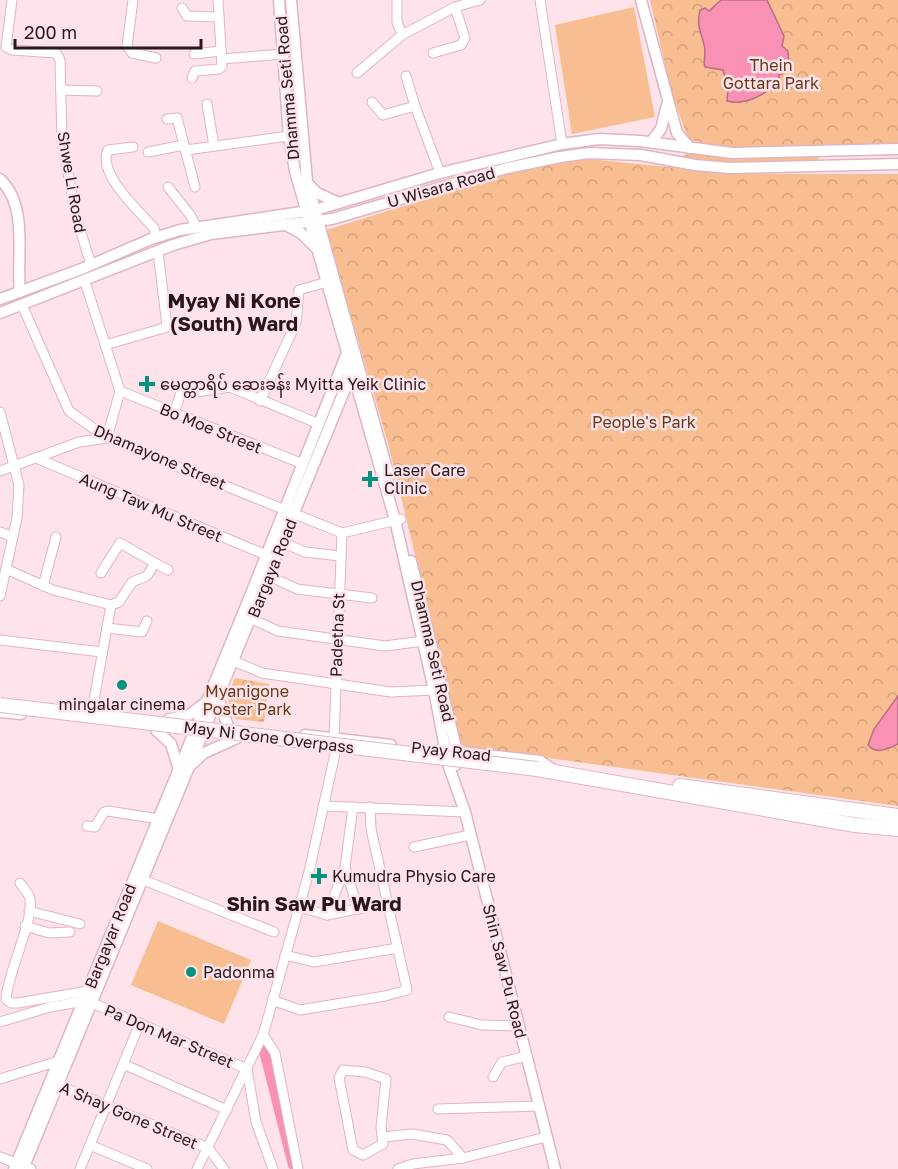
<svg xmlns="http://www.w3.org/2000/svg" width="898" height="1169" viewBox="0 0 898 1169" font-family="'Golos Text','Noto Sans Myanmar',sans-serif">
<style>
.forest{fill:url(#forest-crowns)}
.pitch{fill:#f8bd90}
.water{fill:#f891b4;stroke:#b96d86;stroke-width:1.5}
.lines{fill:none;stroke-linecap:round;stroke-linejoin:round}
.river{stroke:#f891b4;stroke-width:10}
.minor-casing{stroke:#e0b5c2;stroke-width:11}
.major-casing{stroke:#e0b5c2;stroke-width:13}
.highway-casing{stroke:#e0b5c2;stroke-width:16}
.minor{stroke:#fff;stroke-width:9}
.major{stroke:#fff;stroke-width:10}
.highway{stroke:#fff;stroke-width:14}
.highway-bridge-casing{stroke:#e0b5c2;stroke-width:16;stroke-linecap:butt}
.highway-bridge{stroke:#fff;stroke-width:14}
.poi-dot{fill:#03937f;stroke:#fee3ea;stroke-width:2}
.labels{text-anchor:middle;stroke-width:5;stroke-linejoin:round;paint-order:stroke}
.park-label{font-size:16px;fill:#633a15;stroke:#fee3ea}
.street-label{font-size:16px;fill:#27181c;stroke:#fee3ea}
.poi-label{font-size:16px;fill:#27181c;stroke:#fee3ea;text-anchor:start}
.quarter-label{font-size:20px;font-weight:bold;fill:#27181c;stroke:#fee3ea}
</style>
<defs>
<pattern id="forest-crowns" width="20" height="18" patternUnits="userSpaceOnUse" patternTransform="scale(1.5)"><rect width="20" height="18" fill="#f8bd90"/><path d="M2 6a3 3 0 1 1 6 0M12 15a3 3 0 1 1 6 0" fill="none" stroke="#d5a27c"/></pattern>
</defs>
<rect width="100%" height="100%" fill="#fee3ea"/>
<g class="forest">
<path d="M650,0H898V144C836,145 745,159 688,139L672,94Z"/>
<path d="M690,153L815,154L819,158L815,162L741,164L679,157Z"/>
<path d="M588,159L738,174H898V806L461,746L388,443L326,230L524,169Z"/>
<path d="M235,678L269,684L264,722L235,719C226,703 227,695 235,678Z"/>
</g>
<g class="pitch">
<path d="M634,7L655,117L572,134L555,25Z"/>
<path d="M158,921L251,960L224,1024L131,985Z"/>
</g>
<g class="water">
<path d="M721,0H767L784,36L782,46L788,51L789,71L779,75V81C766,94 746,106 727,101L728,89L723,70L705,67C703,61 705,60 705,53C705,37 695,30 700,10L705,8L709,11Z"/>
<path d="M898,696V744C888,749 876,755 868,745L874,729Z"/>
</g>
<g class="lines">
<path class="river" d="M264,1051L293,1165"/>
<g class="minor-casing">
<g id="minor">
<path d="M12,0L6,47L12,50L56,53L60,60L62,141L76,216L91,265"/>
<path d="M133,0L127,46L132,53L156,58"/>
<path d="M397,0V22L402,35L455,7L480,0"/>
<path d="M540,0L562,144"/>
<path d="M182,8L187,16L219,17"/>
<path d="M433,53L461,45L465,38L455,7"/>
<path d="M194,54L221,51"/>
<path d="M222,59L283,54"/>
<path d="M357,73L402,35"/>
<path d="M406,76L415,106"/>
<path d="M192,78L195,71L219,69L222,66L218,0"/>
<path d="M61,90L97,91"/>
<path d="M372,102L383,115L415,106L440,173"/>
<path d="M207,104L214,146"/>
<path d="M167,119L177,118L195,187"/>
<path d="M133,147L108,150C97,174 139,211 154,228L156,237"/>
<path d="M186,150L289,136"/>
<path d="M148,152L184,145"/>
<path d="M168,187L191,216L196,227"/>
<path d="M158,252L167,326"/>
<path d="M22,305L69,411L107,438L342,533L401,519"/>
<path d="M105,345L178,324"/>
<path d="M120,391L303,464"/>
<path d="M260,401L296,323L299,290L327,282"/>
<path d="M0,412L19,485L17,518L0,596"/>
<path d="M174,413L182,390L196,392L230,387L319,424"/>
<path d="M36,458L266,555"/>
<path d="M0,471L79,442L107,438L120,391L85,282"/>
<path d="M0,532L13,537"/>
<path d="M282,542L305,552L340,556"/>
<path d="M6,569L53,590L111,605L92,711"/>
<path d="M101,573L120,543L155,563"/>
<path d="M269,576L297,589L372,598"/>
<path d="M43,586L56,537"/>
<path d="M111,605L119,602L132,582L147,576L155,563L168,570"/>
<path d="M252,619L278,631L385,646L423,641"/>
<path d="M107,628L142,632L147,621"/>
<path d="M0,640L102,652"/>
<path d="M234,661L262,673L391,692L434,690"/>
<path d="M334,738L342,533"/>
<path d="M323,806L465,812"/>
<path d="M87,826L95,827L104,812L108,811L165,820"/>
<path d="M414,847L470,835"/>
<path d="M345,867L358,909"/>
<path d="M136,877L274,932"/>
<path d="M20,883C23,888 29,893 30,899C34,921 8,971 6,999L11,1003H18L88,991"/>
<path d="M299,907L327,915L387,903"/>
<path d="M29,911L80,924"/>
<path d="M327,915L345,867L353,807"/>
<path d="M25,926L49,933L70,932"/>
<path d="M285,955L314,962L398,948"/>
<path d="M272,1000L300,1010L385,996L407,990L371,829L370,807"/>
<path d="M92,1003L247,1069"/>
<path d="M449,1017L482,1025L519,1026"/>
<path d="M0,1022L50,1007L84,1001"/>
<path d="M263,1035L275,1053L298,1169"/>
<path d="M123,1064L227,1110"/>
<path d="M247,1069L256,1122L273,1169"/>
<path d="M343,1070L365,1072L386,1079L381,1127L383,1144L363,1155L353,1150L339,1078Z"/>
<path d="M493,1077L502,1062L527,1056"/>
<path d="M0,1079L62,1060"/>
<path d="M53,1083L208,1148L224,1169"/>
<path d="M438,1109L539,1106"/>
<path d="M383,1137L412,1134L447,1140L463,1158L546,1137"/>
<path d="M90,1145L147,1169"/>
<path d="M0,1157L31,1169"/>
<path d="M80,1169L140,1023"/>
<path d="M197,1169L263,1035L309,872L336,749"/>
<path d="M398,1169L413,1164L463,1158"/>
</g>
</g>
<g class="major-casing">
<g id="major">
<path d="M279,0L289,136L295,171L395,520L434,690L448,764L465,812L555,1169"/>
<path d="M291,0L307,181L389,476"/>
<path d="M641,0L677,133L690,148"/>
<path d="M651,142L661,129L667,105"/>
<path d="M0,179C29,207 16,256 20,292"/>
<path d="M309,185L317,193L339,203"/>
<path d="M284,224L301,233L316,248"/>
<path d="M0,299L84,268L151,239L180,230L315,210L440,173L562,144L599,139L640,141L732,153L898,149"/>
<path d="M0,313L173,245L211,234L332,219L507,168L560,157L589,153L641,155L695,165L730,168L898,164"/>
<path d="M411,561L457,752L456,765"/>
<path d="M218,698L228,726"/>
<path d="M0,712L21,714"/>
<path d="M169,719L189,715L205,703"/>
<path d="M156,730L171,744L179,770"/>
<path d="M305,735L391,745"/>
<path d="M451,751L540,761L552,769"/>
<path d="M192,764L204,753L237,738"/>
<path d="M14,1169L242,616L347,353"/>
<path d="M23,1169L345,389L355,353"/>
</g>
</g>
<g class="highway-casing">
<g id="highway">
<path d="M537,769L855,825L898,829"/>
<path d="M680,786L898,816"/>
</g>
</g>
<use href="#minor" class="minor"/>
<use href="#major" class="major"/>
<use href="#highway" class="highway"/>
<g class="highway-bridge-casing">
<path id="highway-bridge" d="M0,705L537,769"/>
</g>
<use href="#highway-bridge" class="highway-bridge"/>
</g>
<g class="poi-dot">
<path d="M144 375h6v6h6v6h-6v6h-6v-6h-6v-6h6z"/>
<path d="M367 470h6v6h6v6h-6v6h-6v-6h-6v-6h6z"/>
<circle cx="122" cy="685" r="6"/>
<path d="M316 867h6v6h6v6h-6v6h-6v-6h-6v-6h6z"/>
<circle cx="191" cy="972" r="6"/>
</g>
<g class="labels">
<g class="park-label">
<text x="771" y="71">Thein<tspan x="771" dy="18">Gottara Park</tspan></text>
<text x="644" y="428">People's Park</text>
<text x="247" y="697">Myanigone<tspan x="247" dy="18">Poster Park</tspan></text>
</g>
<g class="street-label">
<text transform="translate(287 88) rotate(-95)" y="6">Dhamma Seti Road</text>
<text transform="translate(72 182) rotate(80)" y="6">Shwe Li Road</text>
<text transform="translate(441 187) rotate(-16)" y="6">U Wisara Road</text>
<text transform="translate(211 428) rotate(22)" y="6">Bo Moe Street</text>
<text transform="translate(160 457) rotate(23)" y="6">Dhamayone Street</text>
<text transform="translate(151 507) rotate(23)" y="6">Aung Taw Mu Street</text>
<text transform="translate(272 568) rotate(-68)" y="6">Bargaya Road</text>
<text transform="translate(337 635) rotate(-88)" y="6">Padetha St</text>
<text transform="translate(433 651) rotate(77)" y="6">Dhamma Seti Road</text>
<text transform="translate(269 737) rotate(7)" y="6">May Ni Gone Overpass</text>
<text transform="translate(451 751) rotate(6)" y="6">Pyay Road</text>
<text transform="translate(110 936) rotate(-68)" y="6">Bargayar Road</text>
<text transform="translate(505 971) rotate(76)" y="6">Shin Saw Pu Road</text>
<text transform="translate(169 1036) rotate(23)" y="6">Pa Don Mar Street</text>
<text transform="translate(129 1115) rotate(23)" y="6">A Shay Gone Street</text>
</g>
<g class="poi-label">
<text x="160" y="390">မေတ္တာရိပ် ဆေးခန်း Myitta Yeik Clinic</text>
<text x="384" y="476">Laser Care<tspan x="384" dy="18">Clinic</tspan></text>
<text x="122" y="710" text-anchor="middle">mingalar cinema</text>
<text x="332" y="882">Kumudra Physio Care</text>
<text x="203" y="978">Padonma</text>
</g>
<g class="quarter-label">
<text x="234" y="308">Myay Ni Kone<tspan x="234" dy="23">(South) Ward</tspan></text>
<text x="314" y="911">Shin Saw Pu Ward</text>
</g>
</g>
<path d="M15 39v9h186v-9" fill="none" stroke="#27181c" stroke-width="3"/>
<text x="24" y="39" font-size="18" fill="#27181c" stroke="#fee3ea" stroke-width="4.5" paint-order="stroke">200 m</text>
</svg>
